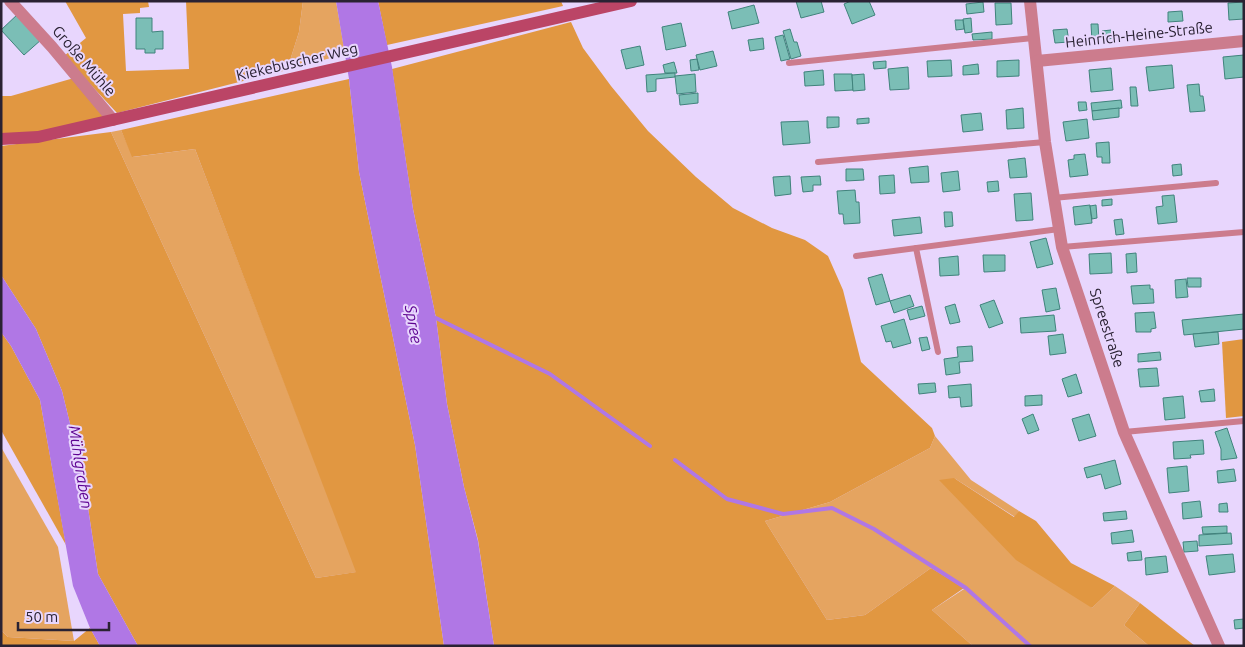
<svg xmlns="http://www.w3.org/2000/svg" width="1245" height="647" viewBox="0 0 1245 647" font-family="Ubuntu,sans-serif">
<style>
.green{fill:#e5a460}
.forest{fill:#e19741}
.water{fill:#b077e5}
.lines{fill:none;stroke-linecap:round;stroke-linejoin:round}
.stream{stroke:#b077e5;stroke-width:4}
.building{fill:#7bbeb6;stroke:#40837c}
.service{stroke:#cc7c8d;stroke-width:6}
.minor{stroke:#cc7c8d;stroke-width:12}
.secondary{stroke:#bb4566;stroke-width:12}
.labels{text-anchor:middle;stroke-width:4;stroke-linejoin:round;paint-order:stroke}
.street-label{font-size:15px;fill:#2a2233;stroke:#e8d6fd}
.water-label{font-size:16px;font-style:italic;fill:#5d0090;stroke:#e8d6fd}
</style>
<rect width="100%" height="100%" fill="#e8d6fd"/>
<g class="green">
<path d="M303,1H336L345,54L287,70L299,32Z"/>
<path d="M121,130L133,157L195,149L357,572L316,578L111,132Z"/>
<path d="M935,436L971,480L1019,511L1015,517L954,478L1092,608L1115,586L1140,603L1124,625L1149,646H973L932,610L964,589L931,568L865,615L827,620L765,521L830,502L930,448Z"/>
<path d="M1,447L58,547L74,641L8,637L1,630Z"/>
</g>
<g class="forest">
<path d="M65,1H148L149,7L140,8V13L123,14L126,71L189,69L186,1H303L299,32L287,70L117,113L64,56L86,38Z"/>
<path d="M378,1H561L563,6L387,45Z"/>
<path d="M571,22L583,48L611,86L648,131L696,177L733,208L772,228L805,240L828,256L843,290L861,362L932,428L935,436L930,448L830,502L765,521L827,620L865,615L931,568L964,588L932,610L973,646H494L478,540L464,487L447,404L436,318L413,209L392,69Z"/>
<path d="M74,78L106,117L46,132L1,136V96H11Z"/>
<path d="M349,79L359,172L415,445L444,646H138L98,574L84,481L62,391L36,329L1,275V146L111,132L316,578L356,572L195,149L132,157L121,130Z"/>
<path d="M1,332L11,346L40,400L66,545L1,430Z"/>
<path d="M1244,339V416L1226,418L1222,342Z"/>
<path d="M954,478L1014,517L1019,511L1036,521L1071,563L1115,586L1092,608L1016,560L939,480Z"/>
<path d="M1140,603L1195,646H1149L1124,625Z"/>
<path d="M90,628L100,646H1V630L8,637L74,641Z"/>
</g>
<g class="water">
<path d="M336,1H378L392,67L413,209L436,318L447,404L464,487L478,541L494,646H444L415,445L359,172L349,79Z"/>
<path d="M1,275L36,329L62,391L84,481L98,574L138,646H100L90,628L73,586L40,400L11,346L1,332Z"/>
</g>
<g class="lines">
<g class="stream">
<path d="M436,318L550,374L650,446"/>
<path d="M675,460L727,499L783,514L832,508L874,529L966,588L1030,646"/>
</g>
</g>
<g class="building">
<path d="M796,1H821L824,12L801,18Z"/>
<path d="M851,1H869L875,15L852,24L844,4Z"/>
<path d="M983,2L984,12L967,14L966,4Z"/>
<path d="M1244,2V19L1229,20L1228,3Z"/>
<path d="M995,3H1011L1012,24L996,25Z"/>
<path d="M754,5L759,23L732,29L728,12Z"/>
<path d="M1182,11L1183,21L1168,22V12Z"/>
<path d="M19,13L42,39L24,55L1,30Z"/>
<path d="M136,18H152V32L163,31V49H155V53H145V49H136Z"/>
<path d="M971,18L972,32L965,33L963,19Z"/>
<path d="M955,20H963L964,29L956,30Z"/>
<path d="M681,23L686,46L666,50L662,27Z"/>
<path d="M1091,24H1098L1099,41H1092Z"/>
<path d="M790,29L794,42H797L801,56L791,59L783,31Z"/>
<path d="M1067,29L1069,42L1055,43L1053,30Z"/>
<path d="M1111,30L1113,38L1104,40L1102,31Z"/>
<path d="M992,32V39L973,40L972,34Z"/>
<path d="M783,35L790,59L781,61L775,37Z"/>
<path d="M763,38L764,49L750,51L748,40Z"/>
<path d="M640,46L644,65L626,69L621,50Z"/>
<path d="M713,51L717,66L700,70L696,55Z"/>
<path d="M1244,55V77L1225,79L1223,57Z"/>
<path d="M697,59L699,70L691,71L690,60Z"/>
<path d="M951,60L952,76L928,77L927,61Z"/>
<path d="M1019,60V76L997,77V61Z"/>
<path d="M886,61V68L874,69L873,62Z"/>
<path d="M674,62L677,73H665L663,65Z"/>
<path d="M978,64L979,74L963,75V66Z"/>
<path d="M1172,65L1174,88L1149,91L1146,67Z"/>
<path d="M908,67L909,89L890,90L888,69Z"/>
<path d="M1111,68L1113,90L1091,92L1089,70Z"/>
<path d="M823,70L824,85L805,86L804,72Z"/>
<path d="M675,73V77L656,79V91L647,92L646,75Z"/>
<path d="M695,74L696,92L677,94L675,76Z"/>
<path d="M834,74H852L853,90L835,91Z"/>
<path d="M864,74L865,90L853,91L852,75Z"/>
<path d="M1199,84L1200,96H1203L1205,111L1190,112L1187,85Z"/>
<path d="M1130,87H1136L1138,106H1131Z"/>
<path d="M698,93V103L680,105L679,95Z"/>
<path d="M1121,100L1122,108L1092,111L1091,103Z"/>
<path d="M1078,102H1086L1087,110L1079,111Z"/>
<path d="M1023,108L1024,128L1007,129L1006,110Z"/>
<path d="M1119,108V117L1093,120L1092,111Z"/>
<path d="M981,113L983,130L963,132L961,115Z"/>
<path d="M827,117H839V127L827,128Z"/>
<path d="M869,118V123L857,124V119Z"/>
<path d="M1087,119L1089,138L1066,141L1063,122Z"/>
<path d="M808,121L810,143L783,145L781,122Z"/>
<path d="M1109,142L1110,163H1102V157H1097L1096,143Z"/>
<path d="M1085,154L1088,175L1070,177L1068,160L1074,159V155Z"/>
<path d="M1025,158L1027,177L1010,178L1008,160Z"/>
<path d="M1181,164L1182,175L1173,176L1172,165Z"/>
<path d="M928,166L929,182L911,183L909,168Z"/>
<path d="M846,169H863L864,180L846,181Z"/>
<path d="M958,171L960,190L943,192L941,173Z"/>
<path d="M894,175L895,193L880,194L879,176Z"/>
<path d="M790,176L791,194L775,196L773,177Z"/>
<path d="M820,176L821,185H813V191L803,192L801,177Z"/>
<path d="M998,181L999,191L988,192L987,182Z"/>
<path d="M855,190L856,202H859L860,223L844,224L843,214H839L837,191Z"/>
<path d="M1031,193L1033,220L1016,221L1014,194Z"/>
<path d="M1174,195L1177,222L1158,224L1156,207L1163,206L1162,196Z"/>
<path d="M1112,199V205L1102,206V200Z"/>
<path d="M1090,205L1092,223L1075,225L1073,207Z"/>
<path d="M1096,205L1097,218L1092,219L1090,206Z"/>
<path d="M944,212H952L953,226L945,227Z"/>
<path d="M920,217L922,233L894,236L892,220Z"/>
<path d="M1122,219L1124,234L1116,235L1114,220Z"/>
<path d="M1046,238L1053,264L1037,268L1030,242Z"/>
<path d="M1111,253L1112,273L1090,274L1089,254Z"/>
<path d="M1136,253L1137,272L1127,273L1126,254Z"/>
<path d="M983,255H1005V271L984,272Z"/>
<path d="M958,256L959,275L940,276L939,258Z"/>
<path d="M882,274L890,301L876,305L868,278Z"/>
<path d="M1187,278H1201V287H1188Z"/>
<path d="M1186,279L1188,297L1176,298L1175,280Z"/>
<path d="M1150,285V289H1153L1154,303L1133,304L1131,286Z"/>
<path d="M1056,288L1060,309L1046,312L1042,290Z"/>
<path d="M910,295L914,306L894,313L890,301Z"/>
<path d="M994,300L1003,323L989,328L980,305Z"/>
<path d="M955,304L960,322L950,324L945,307Z"/>
<path d="M922,306L925,316L910,320L907,310Z"/>
<path d="M1154,312L1156,328L1151,329V332H1136L1135,313Z"/>
<path d="M1244,314V329L1184,335L1182,320Z"/>
<path d="M1054,315L1056,331L1021,333L1020,318Z"/>
<path d="M904,319L911,343L893,348L891,341L886,342L881,326Z"/>
<path d="M1218,332L1219,344L1195,347L1193,334Z"/>
<path d="M1063,334L1066,353L1050,355L1048,336Z"/>
<path d="M927,337L930,349L922,351L919,338Z"/>
<path d="M972,346L973,361L959,362L960,373L946,375L944,359L958,357L957,347Z"/>
<path d="M1160,352L1161,360L1138,362V354Z"/>
<path d="M1157,368L1159,386L1140,387L1138,369Z"/>
<path d="M1076,374L1082,393L1068,397L1062,379Z"/>
<path d="M935,383L936,392L919,394L918,384Z"/>
<path d="M971,384L972,406L961,407L960,397L949,398L948,386Z"/>
<path d="M1214,389L1215,401L1201,402L1199,391Z"/>
<path d="M1042,395V405L1025,406V396Z"/>
<path d="M1183,396L1185,418L1165,420L1163,398Z"/>
<path d="M1033,414L1039,430L1028,434L1022,419Z"/>
<path d="M1089,414L1096,436L1079,441L1072,419Z"/>
<path d="M1227,428L1237,458L1221,460V449L1215,432Z"/>
<path d="M1203,440L1204,454L1190,455L1191,458L1174,459L1173,442Z"/>
<path d="M1115,460L1121,484L1105,489L1101,474L1087,478L1084,468Z"/>
<path d="M1187,466L1189,491L1169,493L1167,468Z"/>
<path d="M1234,469L1236,481L1218,483L1217,471Z"/>
<path d="M1200,501L1202,517L1183,519L1182,503Z"/>
<path d="M1227,503L1228,512H1219V504Z"/>
<path d="M1126,511L1127,519L1104,521L1103,513Z"/>
<path d="M1227,526V533L1203,534L1202,527Z"/>
<path d="M1132,530L1134,542L1112,544L1111,533Z"/>
<path d="M1231,533L1232,544L1199,546V535Z"/>
<path d="M1197,541L1198,551L1184,552L1183,542Z"/>
<path d="M1141,551L1142,560L1128,561L1127,553Z"/>
<path d="M1233,554L1235,572L1209,575L1206,556Z"/>
<path d="M1166,556L1168,572L1146,575L1145,558Z"/>
<path d="M1244,619V628L1235,629L1234,620Z"/>
</g>
<g class="lines">
<g class="service">
<path d="M789,63L1033,38"/>
<path d="M818,162L1045,142"/>
<path d="M1053,198L1216,183"/>
<path d="M1062,247L1244,232"/>
<path d="M916,248L938,352"/>
<path d="M856,256L1059,229"/>
<path d="M1124,432L1244,421"/>
</g>
<g class="minor">
<path d="M10,1L52,47L113,120"/>
<path d="M1030,1L1045,142L1062,247L1124,432L1219,646"/>
<path d="M1037,61L1244,41"/>
</g>
<path class="secondary" d="M1,139L38,137L631,1"/>
</g>
<g class="labels">
<g class="street-label">
<text transform="translate(1139 35) rotate(-6)" y="5">Heinrich-Heine-Straße</text>
<text transform="translate(84 61) rotate(49)" y="5">Große Mühle</text>
<text transform="translate(297 62) rotate(-13)" y="5">Kiekebuscher Weg</text>
<text transform="translate(1107 328) rotate(72)" y="5">Spreestraße</text>
</g>
<g class="water-label">
<text transform="translate(414 324) rotate(80)" y="6">Spree</text>
<text transform="translate(81 467) rotate(81)" y="6">Mühlgraben</text>
</g>
</g>
<rect width="1245" height="647" fill="none" stroke="#2a2233" stroke-width="5"/>
<path d="M18 622v8h91v-8" fill="none" stroke="#2a2233" stroke-width="2.5"/>
<text x="25" y="622" font-size="15" fill="#2a2233" stroke="#e8d6fd" stroke-width="4" paint-order="stroke">50 m</text>
</svg>
